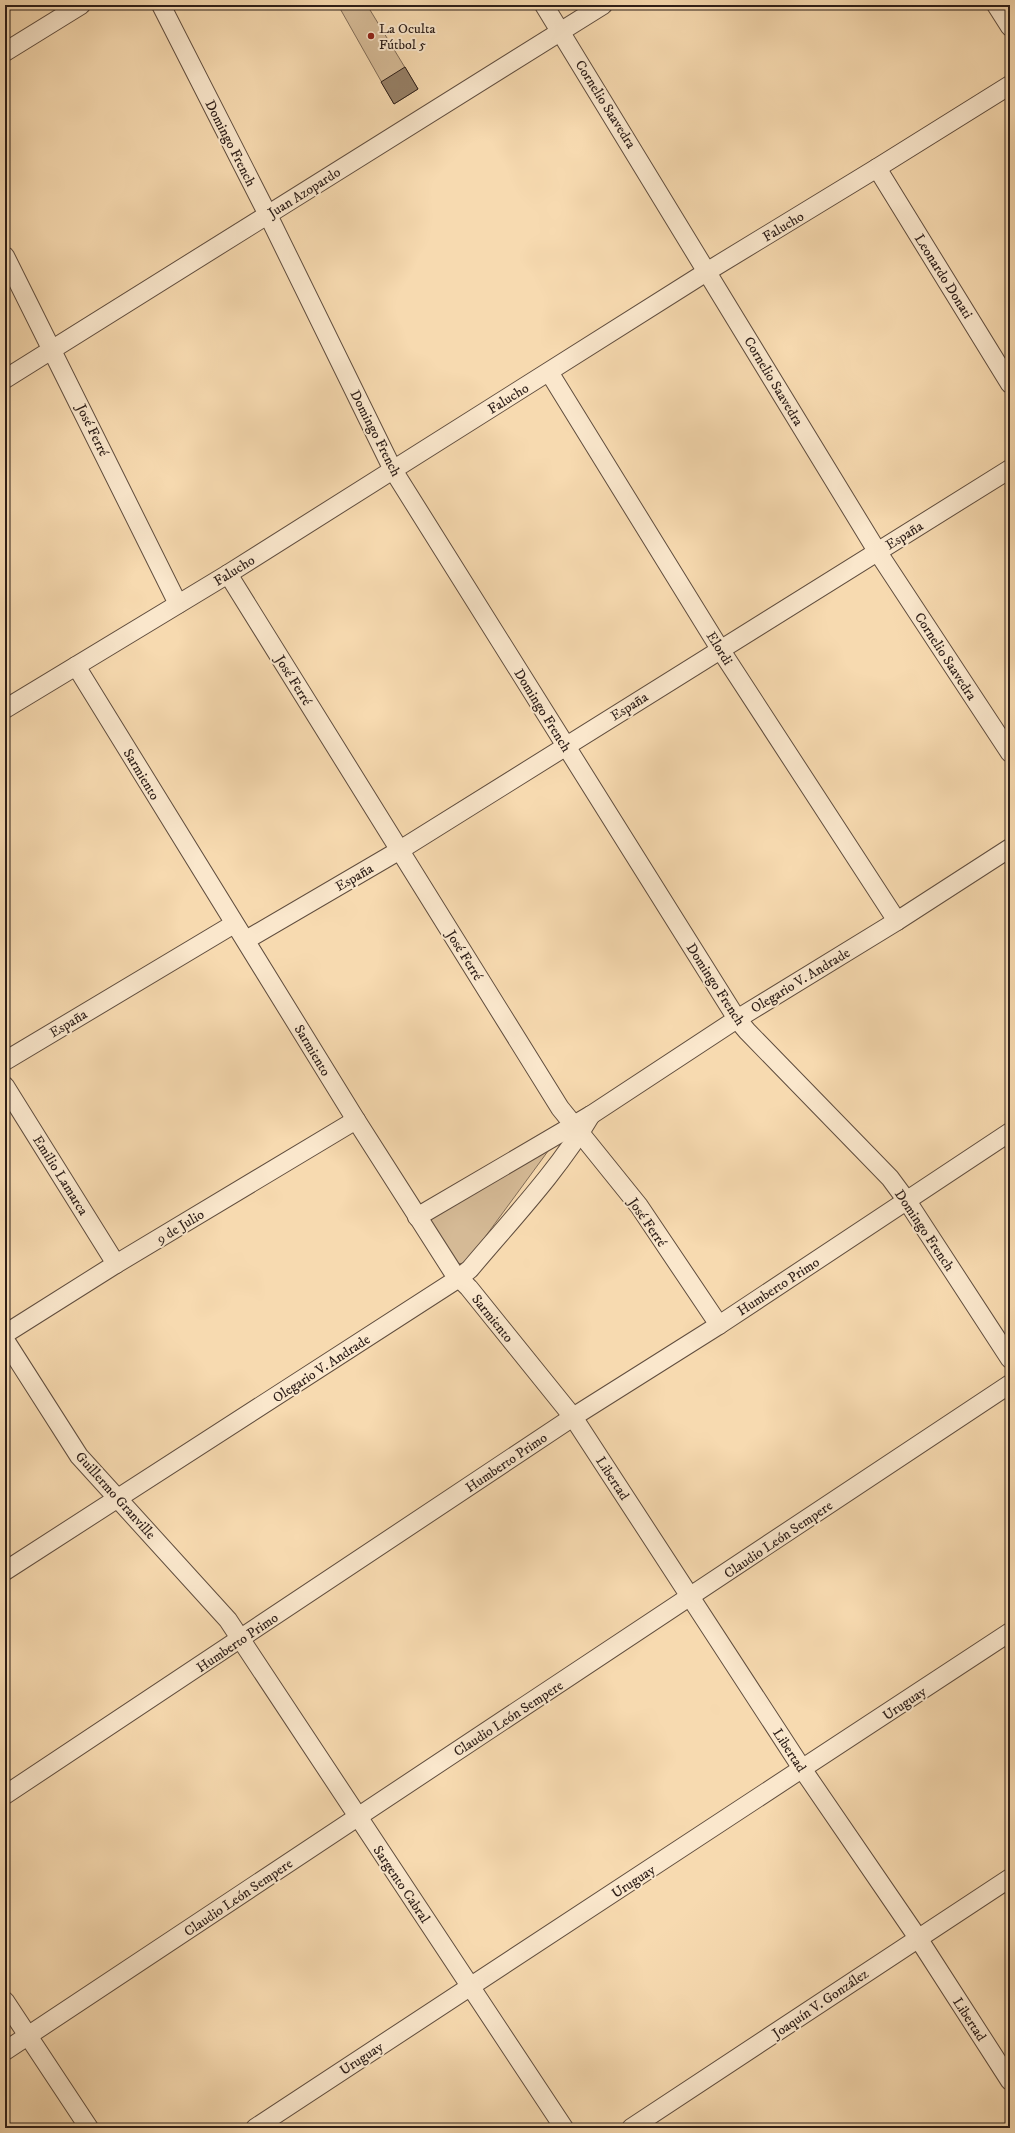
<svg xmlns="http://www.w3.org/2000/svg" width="1015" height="2133" viewBox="0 0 1015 2133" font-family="'IM FELL DW Pica',serif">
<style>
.green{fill:#d5ba96;stroke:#816c57}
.building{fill:#968067;stroke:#2d1e18}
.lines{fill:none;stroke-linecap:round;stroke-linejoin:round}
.minor-casing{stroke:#604d3e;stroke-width:20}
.minor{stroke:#fae7cc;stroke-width:18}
.poi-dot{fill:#8f2418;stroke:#fae7cc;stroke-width:1.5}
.labels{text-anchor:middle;stroke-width:4;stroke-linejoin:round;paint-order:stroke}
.poi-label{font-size:14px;fill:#2d1e18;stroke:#fae7cc;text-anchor:start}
.street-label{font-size:14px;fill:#2d1e18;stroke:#fae7cc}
</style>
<rect width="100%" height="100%" fill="#f7dab0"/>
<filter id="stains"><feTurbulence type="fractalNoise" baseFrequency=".005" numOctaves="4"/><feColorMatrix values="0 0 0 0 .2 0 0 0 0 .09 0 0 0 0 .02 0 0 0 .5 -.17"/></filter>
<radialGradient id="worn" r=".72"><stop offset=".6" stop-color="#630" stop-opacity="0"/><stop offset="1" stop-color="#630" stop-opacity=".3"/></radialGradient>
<g class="green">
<path d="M338,5H367L418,89L394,104Z"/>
<path d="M551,1147L466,1263L455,1264L428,1221Z"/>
</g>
<path class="building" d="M405,67L418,89L394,104L381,82Z"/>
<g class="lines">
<g class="minor-casing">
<g id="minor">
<path d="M161,5L268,215L393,470L737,1019L747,1031L890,1178L907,1201L1010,1359"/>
<path d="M544,5L877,551L1010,753"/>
<path d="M996,5L1010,27"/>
<path d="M5,52L81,5"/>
<path d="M877,168L1010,384"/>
<path d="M5,256L178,604"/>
<path d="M549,372L720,649L897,921"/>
<path d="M5,379L603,5"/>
<path d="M228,574L560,1108L639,1206L719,1325"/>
<path d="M76,666L356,1120L453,1272L469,1288L573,1417L803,1770L918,1938L1010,2081"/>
<path d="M5,709L228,574L708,271L877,168L1010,85"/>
<path d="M246,940L400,850L1010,469"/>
<path d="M5,1061L234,924"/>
<path d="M5,1086L116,1264"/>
<path d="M417,1217L591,1115L737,1019L897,921L1010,848"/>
<path d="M5,1334L116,1264L356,1120"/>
<path d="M5,1340L79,1456L228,1620L564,2128"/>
<path d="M5,1571L459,1278L470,1269C512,1219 558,1171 591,1115"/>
<path d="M5,1795L573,1417L719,1325L1010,1132"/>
<path d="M5,2001L89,2128"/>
<path d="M5,2051L1010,1384"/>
<path d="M255,2128L1010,1632"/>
<path d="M631,2128L1010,1878"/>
</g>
</g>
<use href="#minor" class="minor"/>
</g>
<circle class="poi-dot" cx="371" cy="36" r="4"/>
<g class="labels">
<g class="poi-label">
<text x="379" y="33">La Oculta<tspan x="379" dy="16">Fútbol 5</tspan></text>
</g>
<g class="street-label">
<text transform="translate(606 104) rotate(58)" y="5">Cornelio Saavedra</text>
<text transform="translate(231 143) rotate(63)" y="5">Domingo French</text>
<text transform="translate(304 192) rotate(-32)" y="5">Juan Azopardo</text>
<text transform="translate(783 226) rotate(-31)" y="5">Falucho</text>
<text transform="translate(944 276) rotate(58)" y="5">Leonardo Donati</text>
<text transform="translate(774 381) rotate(59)" y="5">Cornelio Saavedra</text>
<text transform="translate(508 398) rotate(-32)" y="5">Falucho</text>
<text transform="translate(93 430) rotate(64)" y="5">José Ferré</text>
<text transform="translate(376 433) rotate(63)" y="5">Domingo French</text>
<text transform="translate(904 535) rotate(-32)" y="5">España</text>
<text transform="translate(234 570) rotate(-32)" y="5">Falucho</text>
<text transform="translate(720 648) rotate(58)" y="5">Elordi</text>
<text transform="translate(946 656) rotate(57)" y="5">Cornelio Saavedra</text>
<text transform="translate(294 680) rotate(58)" y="5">José Ferré</text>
<text transform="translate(629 706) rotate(-32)" y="5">España</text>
<text transform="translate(543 710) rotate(58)" y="5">Domingo French</text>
<text transform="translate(142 774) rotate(59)" y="5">Sarmiento</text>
<text transform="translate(354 877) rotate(-30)" y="5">España</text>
<text transform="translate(465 955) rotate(58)" y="5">José Ferré</text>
<text transform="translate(800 980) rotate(-31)" y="5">Olegario V. Andrade</text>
<text transform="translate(716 984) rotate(57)" y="5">Domingo French</text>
<text transform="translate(68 1023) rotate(-31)" y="5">España</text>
<text transform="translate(313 1050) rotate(59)" y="5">Sarmiento</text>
<text transform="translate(61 1175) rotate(58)" y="5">Emilio Lamarca</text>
<text transform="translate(648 1222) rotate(55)" y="5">José Ferré</text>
<text transform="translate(180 1226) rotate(-31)" y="5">9 de Julio</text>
<text transform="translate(925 1230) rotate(56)" y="5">Domingo French</text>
<text transform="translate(778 1286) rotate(-33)" y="5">Humberto Primo</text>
<text transform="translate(493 1318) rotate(51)" y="5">Sarmiento</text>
<text transform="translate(321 1368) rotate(-33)" y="5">Olegario V. Andrade</text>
<text transform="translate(506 1462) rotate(-34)" y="5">Humberto Primo</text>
<text transform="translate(613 1478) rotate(57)" y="5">Libertad</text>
<text transform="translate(116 1495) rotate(48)" y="5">Guillermo Granville</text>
<text transform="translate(778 1539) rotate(-34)" y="5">Claudio León Sempere</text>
<text transform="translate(237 1642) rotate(-34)" y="5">Humberto Primo</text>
<text transform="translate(904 1703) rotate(-34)" y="5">Uruguay</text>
<text transform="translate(508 1718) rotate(-33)" y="5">Claudio León Sempere</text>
<text transform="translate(790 1750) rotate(57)" y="5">Libertad</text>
<text transform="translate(633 1881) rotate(-33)" y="5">Uruguay</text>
<text transform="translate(402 1884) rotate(56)" y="5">Sargento Cabral</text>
<text transform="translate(238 1897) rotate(-34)" y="5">Claudio León Sempere</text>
<text transform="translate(820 2003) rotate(-34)" y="5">Joaquín V. González</text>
<text transform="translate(970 2019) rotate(57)" y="5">Libertad</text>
<text transform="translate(361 2058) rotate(-33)" y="5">Uruguay</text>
</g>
</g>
<rect width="1015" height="2133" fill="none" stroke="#f7dab0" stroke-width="20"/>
<rect x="6" y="6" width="1003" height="2121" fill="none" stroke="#2d1e18" stroke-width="2"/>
<rect x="10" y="10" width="995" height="2113" fill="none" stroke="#2d1e18"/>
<rect width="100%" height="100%" filter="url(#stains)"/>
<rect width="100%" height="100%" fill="url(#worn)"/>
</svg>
